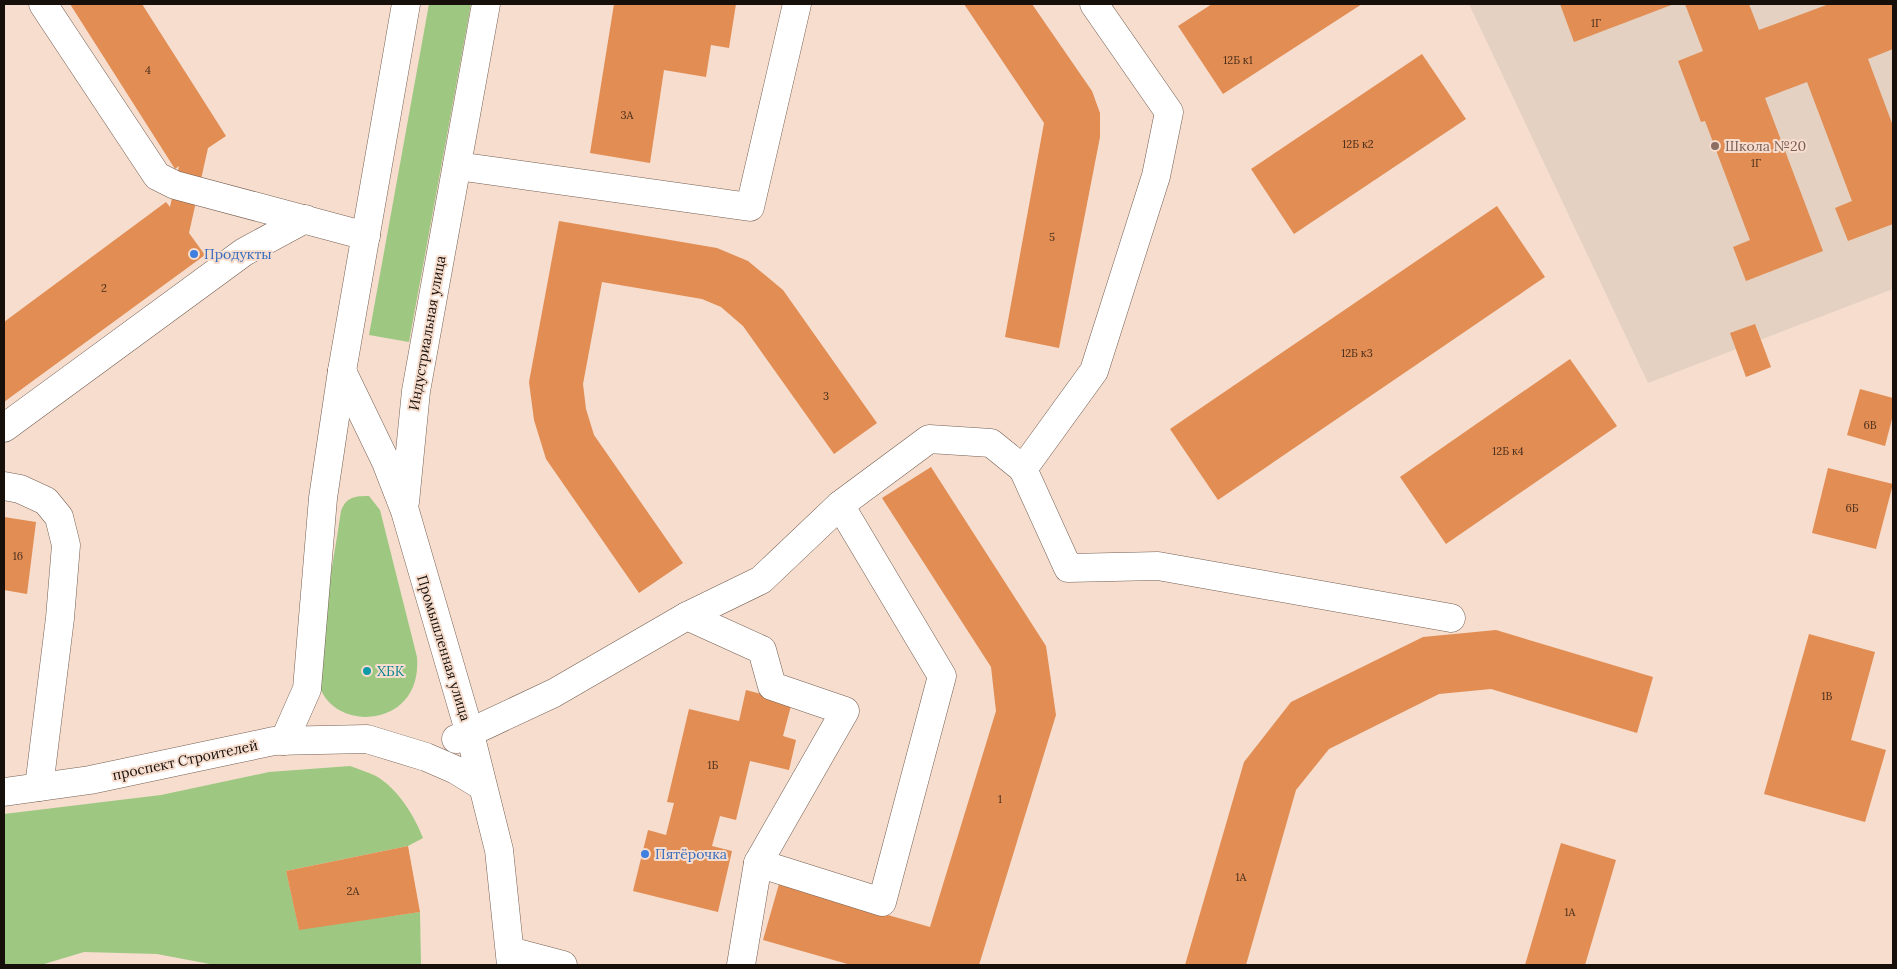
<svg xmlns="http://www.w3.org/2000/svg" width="1897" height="969" viewBox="0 0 1897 969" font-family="Lora,serif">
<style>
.education{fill:#e4d1c1}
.green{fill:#9ec882}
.building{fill:#e18d53}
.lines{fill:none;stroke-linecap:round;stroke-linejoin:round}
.minor-casing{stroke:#755f52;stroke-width:29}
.major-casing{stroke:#755f52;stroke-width:29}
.minor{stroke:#fff;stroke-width:28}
.major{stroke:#fff;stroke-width:28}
.education-dot{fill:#8d6e63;stroke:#f6ddce;stroke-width:2}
.shop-dot{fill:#3f7fe0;stroke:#f6ddce;stroke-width:2}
.culture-dot{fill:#0f9aa8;stroke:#f6ddce;stroke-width:2}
.labels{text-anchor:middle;stroke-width:4;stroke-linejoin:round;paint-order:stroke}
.number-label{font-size:11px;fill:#4a2e1c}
.education-label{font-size:14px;fill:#785e54;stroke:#f6ddce;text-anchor:start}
.shop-label{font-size:14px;fill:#366cbe;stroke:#f6ddce;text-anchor:start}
.street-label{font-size:14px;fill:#170f0a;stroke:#f6ddce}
.culture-label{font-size:14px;fill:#0d838f;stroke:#f6ddce;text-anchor:start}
</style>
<rect width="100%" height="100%" fill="#f6ddce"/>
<path class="education" d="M1469,4H1893V289L1648,383Z"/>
<g class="green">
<path d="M429,4H471L409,342L369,335Z"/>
<path d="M369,496L380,510L417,657C423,732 327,733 318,680C315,657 321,634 324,612C330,578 336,545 341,511C346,497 355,496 369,496Z"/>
<path d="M350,766C358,769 368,772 376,776C398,789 414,815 423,838L408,846L286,871L299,929L420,912L421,965H215L157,954L84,952L41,965H4V814L161,795L269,772Z"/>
</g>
<g class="building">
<path d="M70,4H142L226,136L208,148L189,233L205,255L4,402V322L166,202L170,207L179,166L175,169Z"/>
<path d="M614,4H736L729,48L711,45L706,77L664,70L650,163L590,153Z"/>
<path d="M964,4H1032L1092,91L1100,113V137L1059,348L1005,337L1044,123Z"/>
<path d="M1212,4H1362L1223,94L1178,26Z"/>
<path d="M1560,4H1674L1574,42Z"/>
<path d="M1685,4H1749L1759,30L1829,4H1893V49L1868,59L1893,126V224L1848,241L1835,208L1852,201L1807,82L1765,98L1823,251L1746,281L1733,247L1750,240L1705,121L1701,122L1678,61L1703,51Z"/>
<path d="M1422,54L1466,119L1294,234L1251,169Z"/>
<path d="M1497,206L1545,277L1218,500L1170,429Z"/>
<path d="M559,221L717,248L748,261L783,290L877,423L834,454L743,326L721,307L702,299L602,282L583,384L586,409L594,435L683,563L639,593L546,459L534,420L529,382Z"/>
<path d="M1755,324L1771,367L1746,377L1730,333Z"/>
<path d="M1570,359L1617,426L1446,544L1400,477Z"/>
<path d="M1860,389L1893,398V415L1885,446L1847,435Z"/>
<path d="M931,467L1046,646L1056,715L979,965H851L763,940L779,884L930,927L996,711L991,667L882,498Z"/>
<path d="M1828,468L1893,484L1876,549L1812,533Z"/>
<path d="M4,517L36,522L27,594L4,590Z"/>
<path d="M1496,630L1653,677L1637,733L1491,689L1439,694L1329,749L1296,790L1246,965H1185L1244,762L1291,702L1423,637Z"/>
<path d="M1809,634L1875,652L1851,740L1886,750L1865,822L1764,794Z"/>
<path d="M746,690L792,702L783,736L796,740L789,770L750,761L736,820L720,816L712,846L732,851L718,912L633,891L648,830L666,835L674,803L667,802L689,709L739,721Z"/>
<path d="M1561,843L1616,860L1585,965H1525Z"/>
<path d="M408,846L420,912L299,930L286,871Z"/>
</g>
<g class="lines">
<g class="minor-casing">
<g id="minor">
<path d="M43,4L157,176L175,185L366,236"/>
<path d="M457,166L750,207L797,4"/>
<path d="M4,428L244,252L305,219"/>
<path d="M1023,469L1068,568L1158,566L1451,618"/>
<path d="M4,486L20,489L46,501L59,517L66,545L60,618L39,787"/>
<path d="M687,616L761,580L840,505"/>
<path d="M470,734L456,739L554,693L687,616L762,650L772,686L845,711L758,863L882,902L942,676L840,505L929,439L991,443L1023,469L1094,371L1156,176L1169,112L1094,4"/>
<path d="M510,951L563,965"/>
<path d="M741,965L758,863"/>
</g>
</g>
<g class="major-casing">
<g id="major">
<path d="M342,371L386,462L405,511L470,734L499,850L511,965"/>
<path d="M405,502L416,391L486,4"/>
<path d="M284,741L307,689L323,498L342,371L406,4"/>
<path d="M4,792L90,780L274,741L367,739L426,757L456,770L482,786"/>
</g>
</g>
<use href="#minor" class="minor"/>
<use href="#major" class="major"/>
</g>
<circle class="education-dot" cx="1715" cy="146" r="5"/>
<g class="shop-dot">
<circle cx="194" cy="254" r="5"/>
<circle cx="645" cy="854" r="5"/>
</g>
<circle class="culture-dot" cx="367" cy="671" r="5"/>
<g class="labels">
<g class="number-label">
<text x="1596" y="27">1Г</text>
<text x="1238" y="64">12Б к1</text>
<text x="148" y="74">4</text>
<text x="627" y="119">3А</text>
<text x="1358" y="148">12Б к2</text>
<text x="1756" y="167">1Г</text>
<text x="1052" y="241">5</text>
<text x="104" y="292">2</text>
<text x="1357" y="357">12Б к3</text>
<text x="826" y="400">3</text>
<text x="1870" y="429">6В</text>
<text x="1508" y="455">12Б к4</text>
<text x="1852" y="512">6Б</text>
<text x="18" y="560">16</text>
<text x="1827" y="700">1В</text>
<text x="713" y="769">1Б</text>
<text x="1000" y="803">1</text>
<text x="1241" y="881">1А</text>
<text x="353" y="895">2А</text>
<text x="1570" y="916">1А</text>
</g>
<g class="education-label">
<text x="1725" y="151">Школа №20</text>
</g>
<g class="shop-label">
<text x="204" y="259">Продукты</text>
<text x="655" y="859">Пятёрочка</text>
</g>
<g class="street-label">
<text transform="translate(427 333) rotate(-80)" y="5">Индустриальная улица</text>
<text transform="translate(444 648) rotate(73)" y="5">Промышленная улица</text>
<text transform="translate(185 760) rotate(-12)" y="5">проспект Строителей</text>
</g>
<g class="culture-label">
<text x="377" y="676">ХБК</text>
</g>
</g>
<rect width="1897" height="969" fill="none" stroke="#170f0a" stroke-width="10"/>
</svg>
